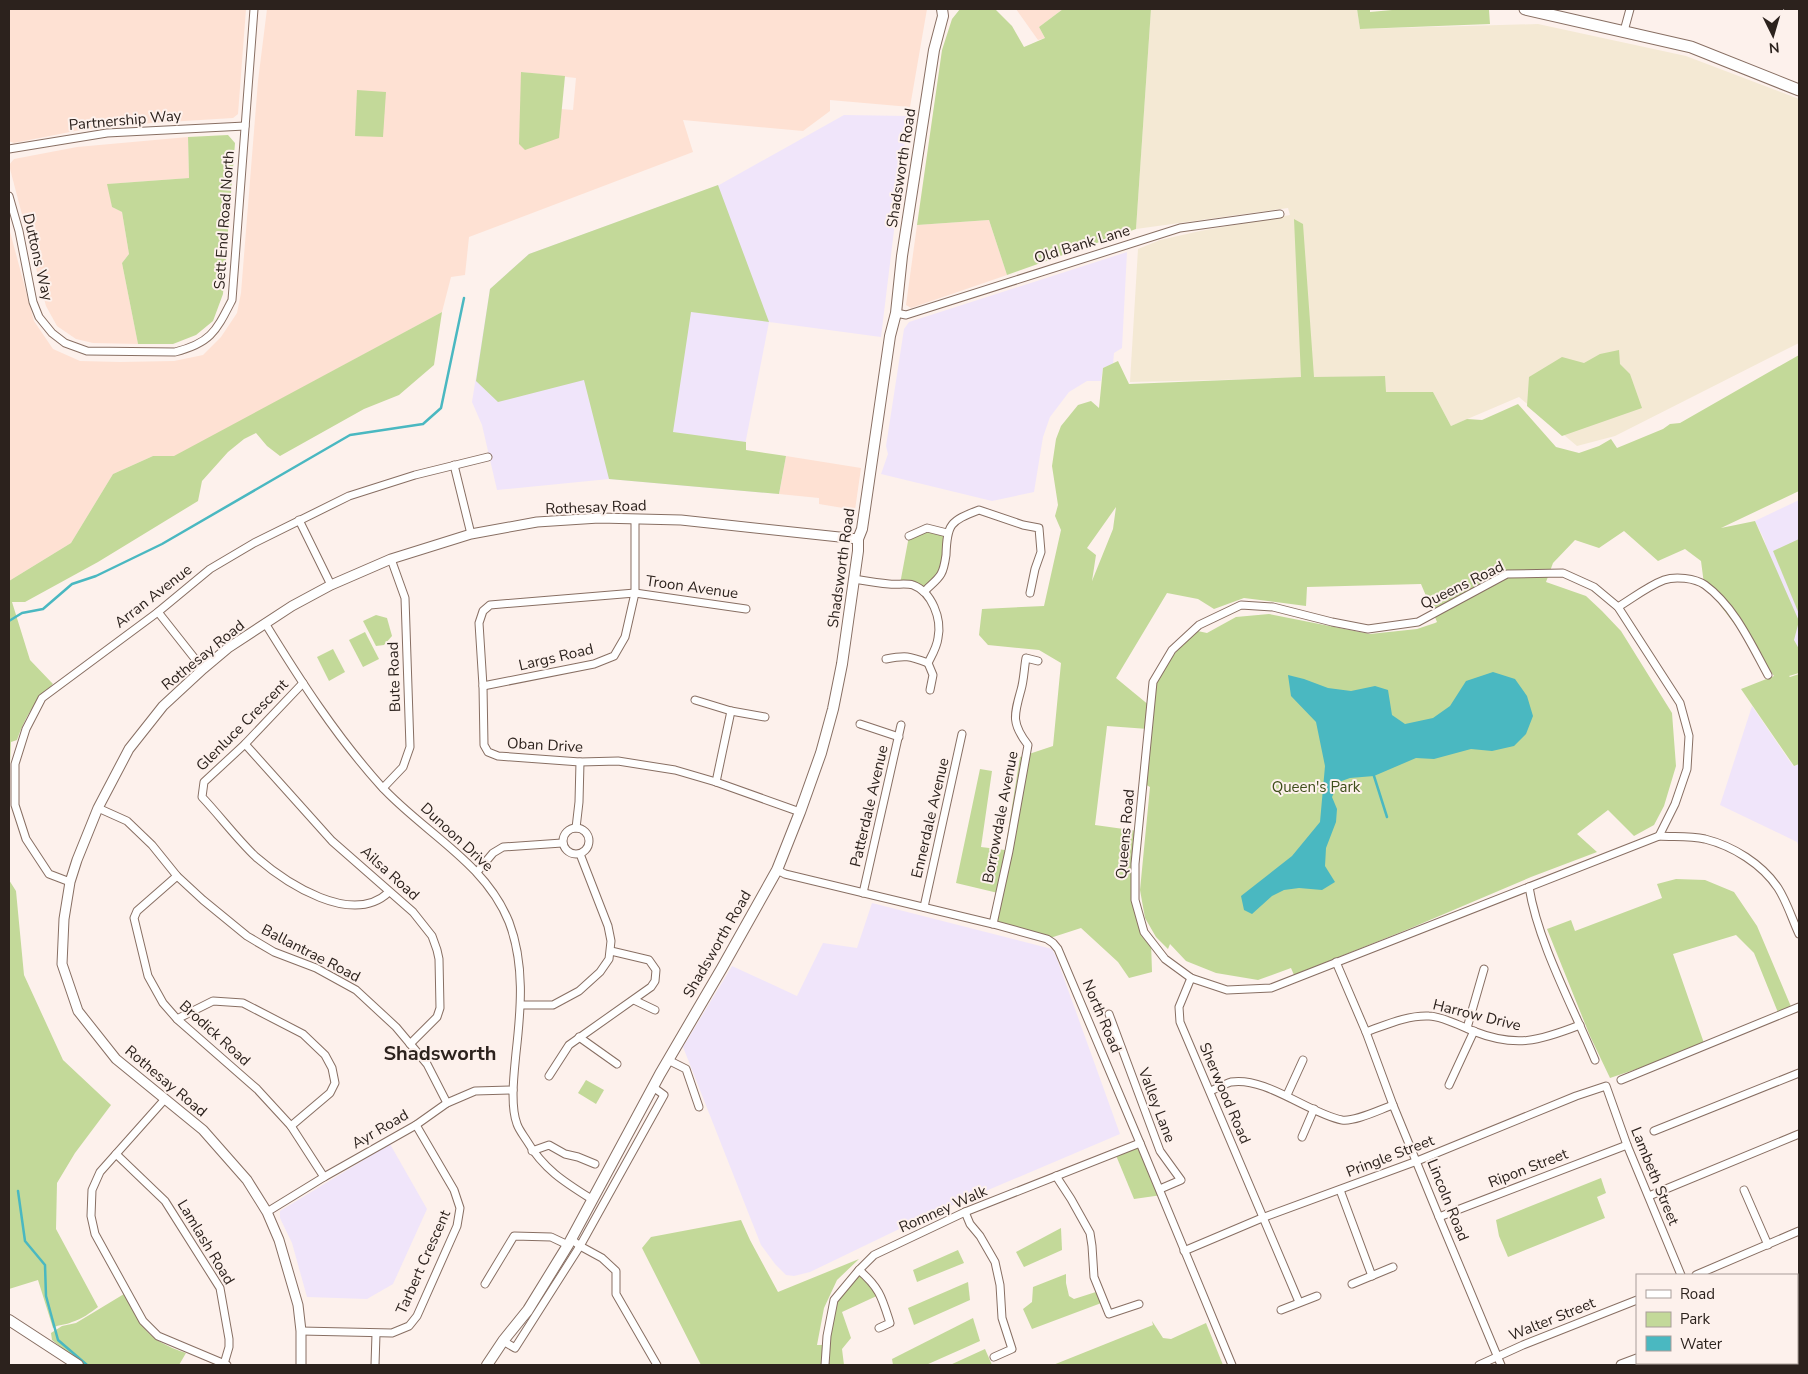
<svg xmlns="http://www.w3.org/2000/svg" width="1808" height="1374" viewBox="0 0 1808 1374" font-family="'Nunito Sans',sans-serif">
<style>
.built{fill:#fee1d3;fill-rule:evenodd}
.education{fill:#f0e5fa}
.medical{fill:#f4e9d4}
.green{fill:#c3d999;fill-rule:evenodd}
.water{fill:#4ab8c1}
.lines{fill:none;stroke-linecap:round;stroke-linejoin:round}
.stream{stroke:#4ab8c1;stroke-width:2.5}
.minor-casing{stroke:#886f63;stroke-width:9}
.tertiary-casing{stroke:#886f63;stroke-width:11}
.secondary-casing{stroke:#886f63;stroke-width:12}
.trunk-casing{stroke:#886f63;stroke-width:13}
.minor{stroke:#fff;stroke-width:7}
.tertiary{stroke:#fff;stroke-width:9}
.secondary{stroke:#fff;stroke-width:10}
.trunk{stroke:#fff;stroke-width:11}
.labels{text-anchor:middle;stroke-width:4;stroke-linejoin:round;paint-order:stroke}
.street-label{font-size:15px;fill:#2c221d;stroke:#fdf1ec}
.park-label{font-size:15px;fill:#3e4e1a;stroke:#fdf1ec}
.district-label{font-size:20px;font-weight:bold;fill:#2c221d;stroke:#fdf1ec}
</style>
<rect width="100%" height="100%" fill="#fdf1ec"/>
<g class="built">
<path d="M9,9H246L238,114L233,118L152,123L80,130L14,143L9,141Z"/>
<path d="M267,9H927L910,107L830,100V111L803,131L683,120L693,152L469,237L465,275L451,277L442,312L174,457L153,456L113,474L71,543L9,581V228L34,321L53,349L80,361L120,362L174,361L203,355L221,337L237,313L241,293L258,81ZM521,72L576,78L573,110L561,109Z"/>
<path d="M1016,9H1063L1039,27L1045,38L1038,40Z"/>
<path d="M188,137L189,178L108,184L112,207L122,212L129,254L122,263L138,344L93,343L76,339L57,326L46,306L9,165L14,159L77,147Z"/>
<path d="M989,220L1007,275L911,308L906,305L917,225Z"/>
<path d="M786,456L861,468L855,510L819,504V498L779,494Z"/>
</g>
<g class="education">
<path d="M844,115L908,116L881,337L769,322L744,450L785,458L779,494L609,479L497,490L482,425L472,402L490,289L529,254L719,185Z"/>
<path d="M1127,252L1122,348L1114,353L1113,364L1103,368L1101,381H1087L1069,392L1050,417L1043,437L1034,492L992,501L881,474L888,454L886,446L904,329L909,322Z"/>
<path d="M1799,500V671L1764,539L1755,521Z"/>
<path d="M1752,706L1793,766L1799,764V847L1797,842L1720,805Z"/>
<path d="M872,903L1052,949L1057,959L1120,1134L920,1219L810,1272L794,1276L786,1275L775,1264L761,1245L683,1047L732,966L797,996L823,943L857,948Z"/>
<path d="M390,1144L427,1209L393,1284L367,1299L307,1297L292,1243L280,1218V1211Z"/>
</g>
<path class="medical" d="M1151,9H1357L1360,29L1538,24L1686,56L1799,99V343L1615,436L1577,446L1519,397L1451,426L1433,392H1385L1384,376L1130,382L1138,249L1160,240L1200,231L1290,215L1288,208L1136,229Z"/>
<g class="green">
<path d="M960,9H995L1012,26L1024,47L1045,38L1039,27L1063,9H1151L1136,229L1007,275L989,220L917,225L942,50L952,19Z"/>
<path d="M1357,9H1370V12L1403,9L1489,10L1490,24L1360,29Z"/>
<path d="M521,72L565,76L559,138L525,150L519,144Z"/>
<path d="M357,90L386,92L383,137L355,136Z"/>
<path d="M228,135L235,143L223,294L213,321L196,335L173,344H138L122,263L129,254L122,212L112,207L107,184L189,178L188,137Z"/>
<path d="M718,185L769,322L691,312L673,432L746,442V450L786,456L779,494L609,479L584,380L498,402L476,381L490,289L529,254Z"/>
<path d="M1294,219L1303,224L1314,377L1385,376L1386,392H1433L1451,426L1467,419L1482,420L1518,404L1556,447L1579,453L1599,446L1611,439L1617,448L1663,429L1670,424L1680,423L1799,355V491L1721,528L1755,521L1799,621L1794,640L1799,649V673L1789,676L1790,677L1799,674V764L1794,766L1741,689L1774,676L1704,584L1701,561L1685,549L1658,561L1624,531L1599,548L1575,540L1553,563L1546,582L1586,596L1602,611L1621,631L1672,713L1676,766L1664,806L1654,825L1634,836L1608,810L1577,834L1597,852L1531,877L1411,928L1294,975L1291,968L1258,980L1216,973L1186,961L1170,944L1168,949L1156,937L1145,918L1140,890L1150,787L1143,783L1148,729L1107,726L1095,825L1138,831L1135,900L1151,942L1152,972L1129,978L1118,962L1081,928L1047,939L993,924L998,893L956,883L980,769L992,771L981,847L1005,850L1020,757L1053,746L1061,663L1039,650L988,645L979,635L982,609L1044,606L1061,530L1055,516L1058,505L1052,466L1056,439L1061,426L1078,405L1091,401L1099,408L1103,368L1118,361L1129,384L1301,377ZM1116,507L1113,529L1092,581L1096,555L1087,548ZM1421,584L1437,622L1435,623L1417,629L1370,634L1269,614L1236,617L1207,633L1193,630L1153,682L1150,706L1116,678L1167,593L1198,599L1214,609L1244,598L1306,606L1307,587Z"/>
<path d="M442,312L434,365L399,395L364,409L280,456L267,446L256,433L244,439L228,452L202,481L198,501L98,562L25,602H12L30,660L53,684C34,703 26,715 17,740L11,742L10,765V800H9V581L71,543L113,474L153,456H174Z"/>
<path d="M1619,350L1620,364L1630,374L1642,408L1562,436L1527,406L1529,377L1562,357L1584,363L1600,354Z"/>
<path d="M927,528L947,533L940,575L924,592L900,584L909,536Z"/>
<path d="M1799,539V614L1773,551Z"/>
<path d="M376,615L387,618L392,636L384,645L376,646L363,621Z"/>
<path d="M365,632L379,659L363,667L349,640Z"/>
<path d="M333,649L345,672L329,681L317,657Z"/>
<path d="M1676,879L1705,880L1734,892L1757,926L1792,1009L1779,1015L1754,953L1736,935L1673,954L1705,1046L1610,1078L1590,1036L1547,929L1571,920L1575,931L1662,898L1657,884Z"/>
<path d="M9,880L16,891L24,975L63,1060L111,1105L75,1153L57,1183L56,1229L98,1307C90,1313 82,1319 72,1322C66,1325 59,1324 53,1328L38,1280L9,1289Z"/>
<path d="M586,1080L604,1090L596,1104L578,1093Z"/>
<path d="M1140,1143L1162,1195L1134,1199L1115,1153Z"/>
<path d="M1601,1178L1606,1193L1597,1197L1605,1218L1508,1257L1499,1236L1496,1220Z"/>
<path d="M741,1220L750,1240L778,1292L859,1259L837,1280L824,1308L817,1345H823L825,1365H701L642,1248L651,1237Z"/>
<path d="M1061,1228L1062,1250L1024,1267L1016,1252Z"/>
<path d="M958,1250L964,1263L917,1282L913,1270Z"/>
<path d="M859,1270L881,1294L842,1312L851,1338L842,1349L844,1365H826L834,1300Z"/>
<path d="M1066,1274V1283L1069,1296L1074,1299L1099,1291L1104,1302L1032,1329L1023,1309L1032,1302L1033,1287Z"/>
<path d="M968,1282L970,1300L914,1325L908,1308Z"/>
<path d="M124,1294C144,1329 145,1339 186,1353L179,1365H83L52,1340L51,1333L62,1326L76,1323Z"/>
<path d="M973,1318L980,1341L926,1365H893L892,1359Z"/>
<path d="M1152,1321L1163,1338L1171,1339L1206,1323L1223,1365H1053L1153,1325Z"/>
<path d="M985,1349L992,1365H950Z"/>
</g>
<path class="water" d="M1493,672L1515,679L1527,696L1533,716L1526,734L1514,746L1492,751L1471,749L1434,759L1416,758L1374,776L1350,778L1339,782L1332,797L1337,809L1336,822L1326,848L1325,866L1335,882L1322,890L1299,888L1284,890L1272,896L1252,914L1244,910L1241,896L1292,856L1320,822L1325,766L1316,722L1291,696L1288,675L1304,679L1328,688L1351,691L1375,686L1388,690L1392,715L1405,724L1433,718L1450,706L1466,681Z"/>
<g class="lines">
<g class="stream">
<path d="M9,621L22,613L43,609L72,584L96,576L162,544L350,435L423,424L441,408L464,298"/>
<path d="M1374,776L1387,817"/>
<path d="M18,1191L25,1241L45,1265L46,1296L58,1340L87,1365"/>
</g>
<g class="minor-casing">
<g id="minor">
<path d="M1624,31L1630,9"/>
<path d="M9,149L107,133L245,126"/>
<path d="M9,196L19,231L33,302L39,317L52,333L65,343L87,351L175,352C211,343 216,331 232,300L254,9"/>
<path d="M896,313L906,315L1180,228L1280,214"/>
<path d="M454,465L471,534"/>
<path d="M299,520L331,585"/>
<path d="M909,536L927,528L947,533"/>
<path d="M1563,573L1594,587L1618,607L1680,703L1689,736L1687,769L1675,804L1659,836L1271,988L1227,990L1191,978L1165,959L1144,932L1135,900V864L1153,682L1172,650L1199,625L1241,605L1273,607L1332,622L1368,629L1418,622L1507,574Z"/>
<path d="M854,579C866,581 877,583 889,584C897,585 906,583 913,585C932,592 942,619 938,638C937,647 932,655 928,663L933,675L930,690"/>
<path d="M924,592C929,586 937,581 941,574C944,569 945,562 946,555C947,524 950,521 979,510L1023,525L1039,528L1041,552L1035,569L1030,593"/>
<path d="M1618,607C1633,598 1648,586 1664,580C1675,576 1695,578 1705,585C1734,606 1751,644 1768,675"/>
<path d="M746,609L635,593L490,605L483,611L479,623L483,686L484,745L488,752L498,756L580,762L618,761L675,770L716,782L800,812"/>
<path d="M158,612L203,669"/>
<path d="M265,623C300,680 336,736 381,786C423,832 485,862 509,922C525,964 521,1009 516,1053C514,1074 510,1105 517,1124C519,1130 524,1136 527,1141C544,1170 566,1183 593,1200"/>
<path d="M886,659C906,655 909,656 928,663"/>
<path d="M303,683L245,744L204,782L202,797C220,816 237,839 256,857C286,883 352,927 389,892"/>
<path d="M483,686L594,664L614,656L625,637L635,593V519"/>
<path d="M695,700L731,711L765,717"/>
<path d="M860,724L899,737"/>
<path d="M245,744L332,841L413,912L432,936L437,950L439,959L440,1008L437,1017L410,1044"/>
<path d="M716,782L731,711"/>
<path d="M383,788L403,767L410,747L405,598L391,559"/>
<path d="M98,808L127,821L152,845L177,876L203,900L247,936L274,952L316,968L356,990L396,1027L427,1064L447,1103"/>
<path d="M576,828L579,802L580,762"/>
<circle cx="576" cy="841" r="13"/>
<path d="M1659,836C1674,837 1690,836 1705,839C1733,846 1762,864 1778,888C1787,902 1792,919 1799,934"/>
<path d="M777,870L785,874L993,924L1047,939L1053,943L1058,949L1140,1143L1232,1365"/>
<path d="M477,872L493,853L503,847L562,843"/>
<path d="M177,876L137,911L134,918L148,976L163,1003L177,1019L257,1089L291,1126L324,1177"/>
<path d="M70,882L49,874L26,839L15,805V764L26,729L42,698L158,612L210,569L254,543L349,496L415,475L488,457"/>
<path d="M1529,887C1538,943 1573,1007 1595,1060"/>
<path d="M863,893L901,725"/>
<path d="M924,907L962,734"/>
<path d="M993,924L1009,851L1028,745C1011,723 1014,715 1021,690C1024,680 1024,669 1026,658L1038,661"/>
<path d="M1336,962L1366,1032L1393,1105L1439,1217L1501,1365"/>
<path d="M1191,978L1179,1007L1180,1022L1299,1302"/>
<path d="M634,1000L655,1010"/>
<path d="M521,1005H553L579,991L600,972L609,959L611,941L608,926L580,854"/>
<path d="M1109,1014L1160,1151L1181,1180L1160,1189"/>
<path d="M177,1019L213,1001L243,1003L303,1034L325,1055L332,1068L335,1083L330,1093L291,1126"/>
<path d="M1467,1028L1484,969"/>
<path d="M1366,1032C1386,1025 1407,1015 1429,1016C1441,1016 1461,1026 1473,1031C1516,1048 1539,1041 1580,1025"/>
<path d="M579,1037L617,1064"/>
<path d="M668,1060L686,1069L699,1107"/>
<path d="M549,1076L569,1045L651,987L655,981L656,970L649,960L611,951"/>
<path d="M1621,1080L1799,1007"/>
<path d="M1449,1085L1474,1031"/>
<path d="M1210,1091C1216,1089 1224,1084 1231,1082C1265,1076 1310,1114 1342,1120C1355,1122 1381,1109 1393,1105"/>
<path d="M1287,1095L1303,1060"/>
<path d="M165,1099L100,1172L92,1190L91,1216L95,1234L143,1321L158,1336L227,1365"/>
<path d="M1654,1131L1799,1073"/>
<path d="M1302,1137L1314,1109"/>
<path d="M532,1151L549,1145L565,1154L578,1157L595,1164"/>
<path d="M116,1154L165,1201L220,1288L229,1339V1347L224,1364"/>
<path d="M1056,1176L1071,1199L1090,1233L1092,1246L1094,1277L1109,1314L1139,1304"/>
<path d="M1340,1190L1372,1276"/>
<path d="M1744,1190L1768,1245"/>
<path d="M1649,1196L1799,1134"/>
<path d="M267,1212L324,1177L416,1125L447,1103L475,1091L513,1090"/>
<path d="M965,1212L970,1224L980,1236L995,1262L1000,1285L1002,1318L1012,1349L994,1357"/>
<path d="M1439,1217L1627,1145"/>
<path d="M571,1239L580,1246L602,1258L616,1271V1294L657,1365"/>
<path d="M1184,1251L1262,1218L1417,1161L1576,1096L1606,1086L1627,1145L1681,1275"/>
<path d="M859,1270C880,1288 882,1298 890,1323L879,1328"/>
<path d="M1696,1275L1799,1231"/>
<path d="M485,1284L514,1236L551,1237L568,1245"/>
<path d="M1352,1284L1393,1267"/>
<path d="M1281,1310L1317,1296"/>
<path d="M301,1331L392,1333L409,1326L417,1316L457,1226L460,1208L454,1190L416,1125"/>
<path d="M503,1341L515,1348L580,1246L664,1095L653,1087"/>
<path d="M1664,1363L1665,1365"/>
<path d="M1722,1363V1365"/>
<path d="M375,1365L376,1334"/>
<path d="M825,1365L827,1336L834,1300L859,1270L874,1255L965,1212L1140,1143"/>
<path d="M1479,1365L1523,1345L1637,1300"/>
</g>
</g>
<g class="tertiary-casing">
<g id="tertiary">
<path d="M1797,1295L1799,1294"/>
<path d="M301,1365V1331L298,1305L279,1240L267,1212L247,1180L203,1130L116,1059L78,1011L62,964L64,919L70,882L77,860L98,808L129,749L163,706L203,669L228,648L292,606L331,585L391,559L471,534L537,522L599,518L681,520L858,539"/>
<path d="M1621,1365L1637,1359"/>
</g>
</g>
<g class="secondary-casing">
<g id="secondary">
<path d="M9,1320L78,1365"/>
<path d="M487,1365L503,1341L528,1310L568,1245L660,1074L722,968L777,870L800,812L821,753L833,709L842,664L858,551V539L862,529L890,336L896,313L902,256L934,50L943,16L942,9"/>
</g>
</g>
<g class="trunk-casing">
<path id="trunk" d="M1525,9L1691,47L1799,90"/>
</g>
<use href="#minor" class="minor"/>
<use href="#tertiary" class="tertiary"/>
<use href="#secondary" class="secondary"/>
<use href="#trunk" class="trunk"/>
</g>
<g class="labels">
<g class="street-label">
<text transform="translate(125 120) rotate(-5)" y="5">Partnership Way</text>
<text transform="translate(901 168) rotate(-81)" y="5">Shadsworth Road</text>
<text transform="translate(224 220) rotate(-86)" y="5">Sett End Road North</text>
<text transform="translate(1082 244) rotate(-17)" y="5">Old Bank Lane</text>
<text transform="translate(38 257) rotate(77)" y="5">Duttons Way</text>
<text transform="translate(596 507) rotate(-2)" y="5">Rothesay Road</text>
<text transform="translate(841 568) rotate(-82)" y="5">Shadsworth Road</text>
<text transform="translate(1462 585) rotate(-26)" y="5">Queens Road</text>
<text transform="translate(692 587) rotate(8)" y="5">Troon Avenue</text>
<text transform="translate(153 596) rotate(-38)" y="5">Arran Avenue</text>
<text transform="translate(203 655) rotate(-39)" y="5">Rothesay Road</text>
<text transform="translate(556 657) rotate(-13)" y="5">Largs Road</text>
<text transform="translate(394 677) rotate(-92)" y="5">Bute Road</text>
<text transform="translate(242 725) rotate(-45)" y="5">Glenluce Crescent</text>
<text transform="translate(545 745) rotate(3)" y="5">Oban Drive</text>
<text transform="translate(869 806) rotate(-77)" y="5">Patterdale Avenue</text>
<text transform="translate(1000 817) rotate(-79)" y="5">Borrowdale Avenue</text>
<text transform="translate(930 818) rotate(-77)" y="5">Ennerdale Avenue</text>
<text transform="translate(1125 834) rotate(-85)" y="5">Queens Road</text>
<text transform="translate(457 837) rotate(43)" y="5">Dunoon Drive</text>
<text transform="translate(390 873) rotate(42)" y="5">Ailsa Road</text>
<text transform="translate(717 944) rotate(-60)" y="5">Shadsworth Road</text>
<text transform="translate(311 953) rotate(27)" y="5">Ballantrae Road</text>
<text transform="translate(1477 1015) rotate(14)" y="5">Harrow Drive</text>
<text transform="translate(1102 1016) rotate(67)" y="5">North Road</text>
<text transform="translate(215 1033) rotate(42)" y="5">Brodick Road</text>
<text transform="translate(166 1081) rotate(40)" y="5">Rothesay Road</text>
<text transform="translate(1225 1093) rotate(67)" y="5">Sherwood Road</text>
<text transform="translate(1157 1105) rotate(69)" y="5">Valley Lane</text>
<text transform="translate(380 1129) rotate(-30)" y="5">Ayr Road</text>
<text transform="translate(1390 1156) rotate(-21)" y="5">Pringle Street</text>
<text transform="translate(1528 1168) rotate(-21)" y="5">Ripon Street</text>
<text transform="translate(1655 1176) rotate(68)" y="5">Lambeth Street</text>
<text transform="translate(1448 1200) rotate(68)" y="5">Lincoln Road</text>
<text transform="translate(943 1209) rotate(-24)" y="5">Romney Walk</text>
<text transform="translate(206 1242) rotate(59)" y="5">Lamlash Road</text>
<text transform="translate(423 1262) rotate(-66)" y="5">Tarbert Crescent</text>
<text transform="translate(1552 1319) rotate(-22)" y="5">Walter Street</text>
</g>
<g class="park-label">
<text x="1316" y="792">Queen's Park</text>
</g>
<g class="district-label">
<text x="440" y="1060">Shadsworth</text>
</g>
</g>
<rect width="1808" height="1374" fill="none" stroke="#2c221d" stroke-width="20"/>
<rect x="1636" y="1274" width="162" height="90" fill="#fdf1ec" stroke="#a99e99"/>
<rect x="1646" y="1290" width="25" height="8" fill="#ffffff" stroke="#a99e99"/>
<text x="1680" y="1299" font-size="15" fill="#2c221d">Road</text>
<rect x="1646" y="1312" width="25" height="15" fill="#c3d999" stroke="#a99e99"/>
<text x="1680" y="1324" font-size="15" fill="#2c221d">Park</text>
<rect x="1646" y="1336" width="25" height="15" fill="#4ab8c1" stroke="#a99e99"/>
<text x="1680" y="1349" font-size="15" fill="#2c221d">Water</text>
<g transform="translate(1773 35) rotate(175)" stroke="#fdf1ec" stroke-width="4" paint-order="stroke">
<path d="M0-4L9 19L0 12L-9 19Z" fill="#2c221d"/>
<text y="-8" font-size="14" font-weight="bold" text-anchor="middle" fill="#2c221d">N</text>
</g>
</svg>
